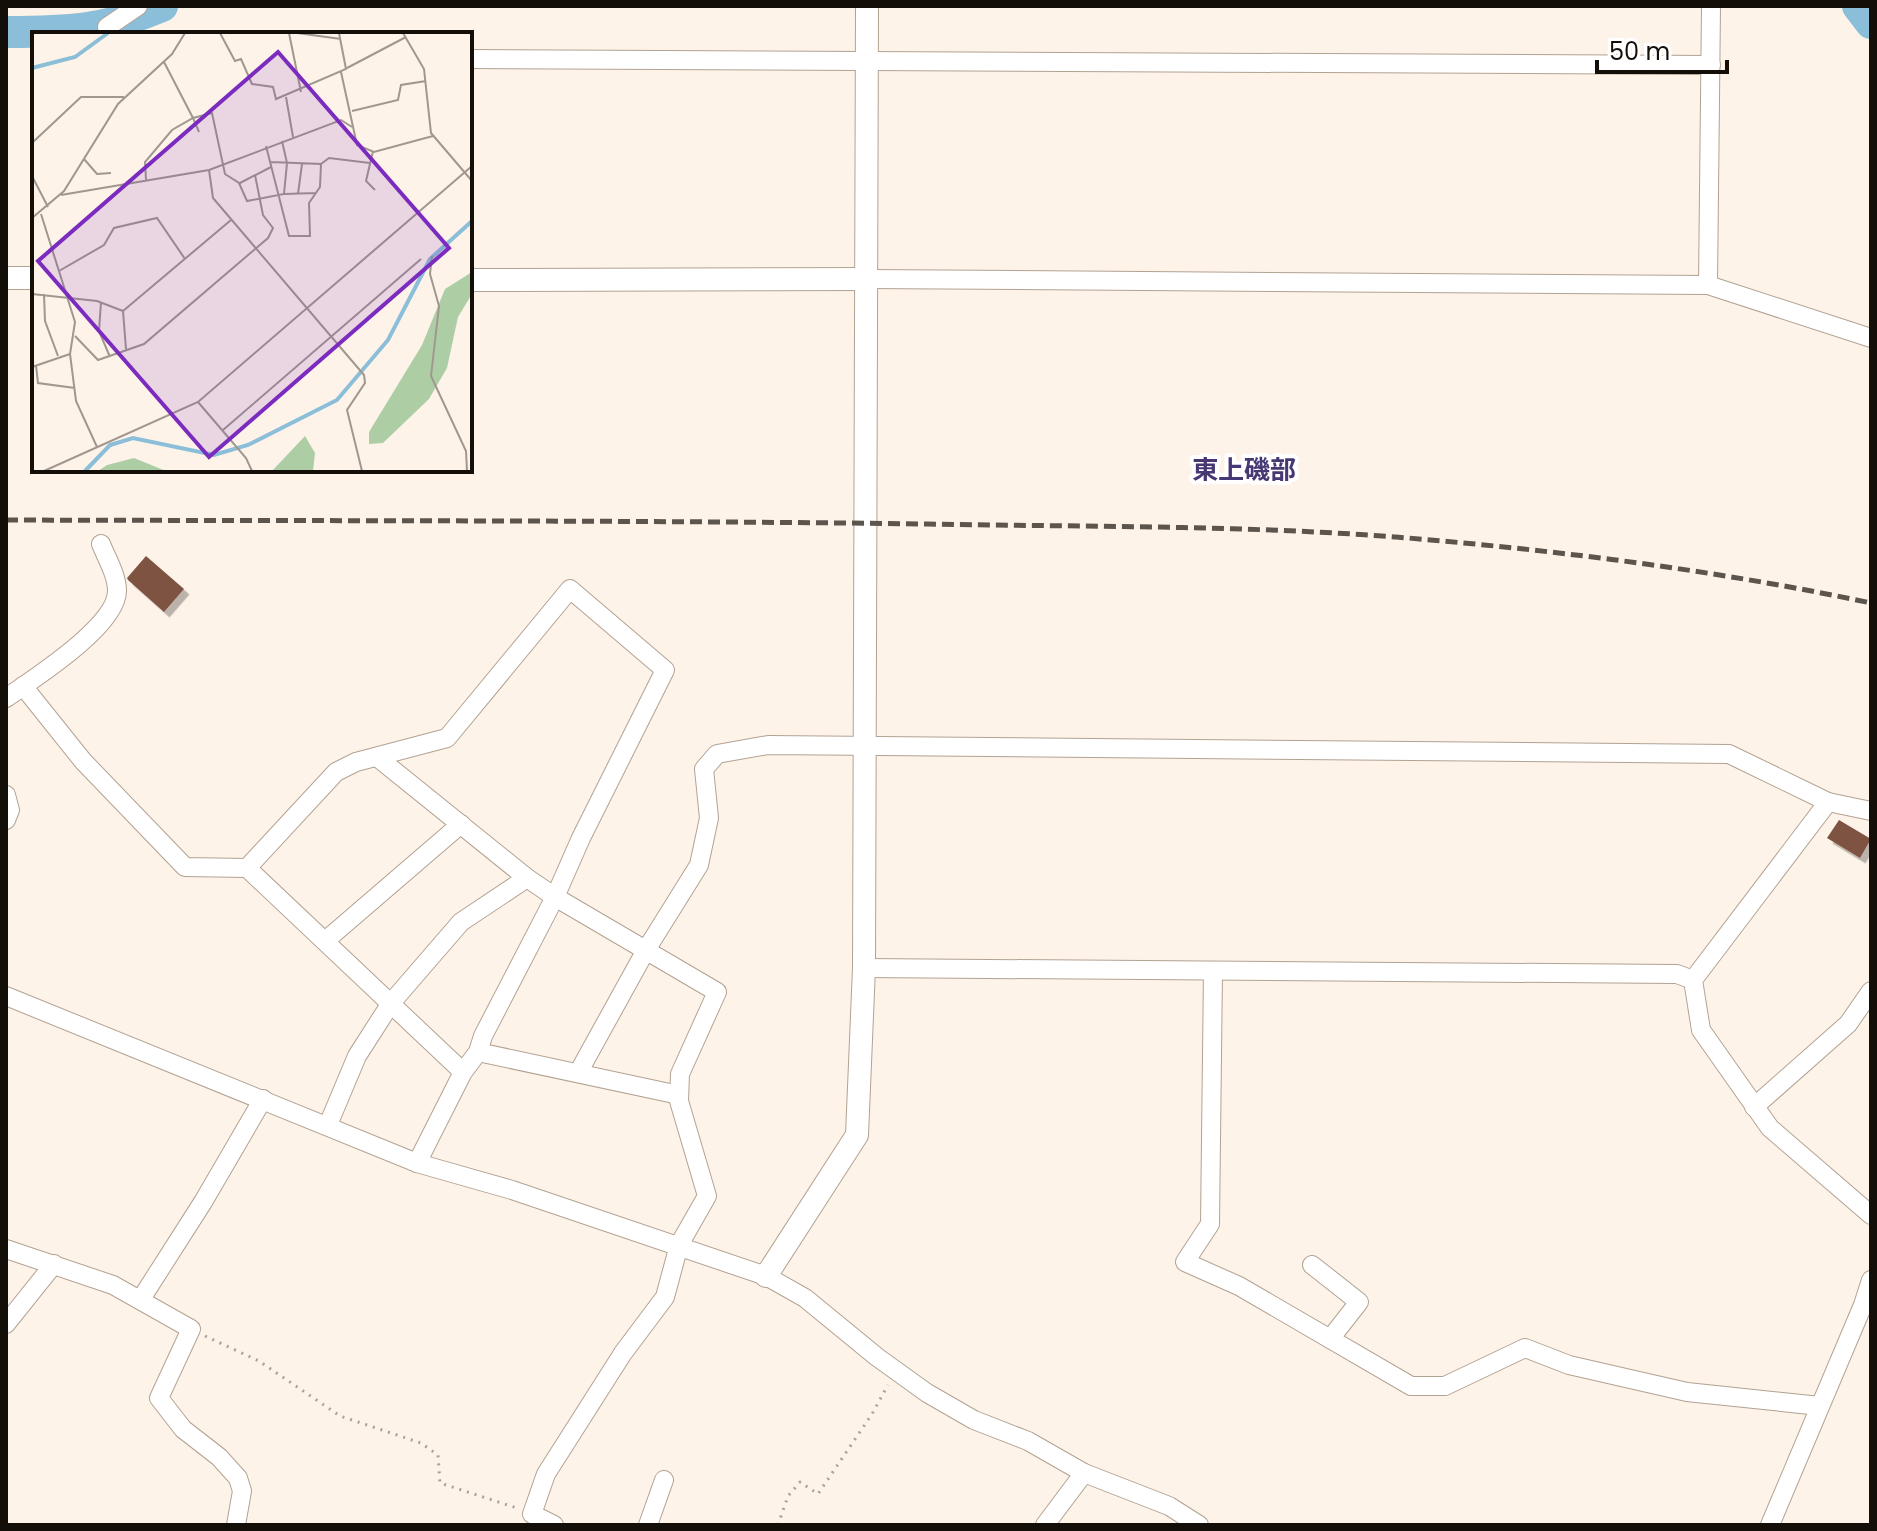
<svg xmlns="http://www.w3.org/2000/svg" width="1877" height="1531" viewBox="0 0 1877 1531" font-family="Poppins,'Noto Sans JP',sans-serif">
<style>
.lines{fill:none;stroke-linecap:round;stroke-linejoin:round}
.river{stroke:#8bbed8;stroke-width:32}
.building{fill:#7f5342;filter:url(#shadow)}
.minor-casing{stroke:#b2a292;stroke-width:20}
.tertiary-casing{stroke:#b2a292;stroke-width:24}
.path{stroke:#aaa198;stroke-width:3;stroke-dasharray:2 6;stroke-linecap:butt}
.minor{stroke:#fff;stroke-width:18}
.tertiary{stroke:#fff;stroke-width:22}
.rail{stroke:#5c554e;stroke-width:5;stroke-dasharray:12 6;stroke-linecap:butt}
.labels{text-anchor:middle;stroke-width:8;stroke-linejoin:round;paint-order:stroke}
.quarter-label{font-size:26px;font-weight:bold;fill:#473773;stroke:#fff}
.inset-river{fill:none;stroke:#8bbed8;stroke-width:4}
.inset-road{fill:none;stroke:#a0978f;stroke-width:2}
.view{fill:#7b2cbf;fill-opacity:0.15;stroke:#7b2cbf;stroke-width:4}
.inset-edge{fill:none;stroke:#130e08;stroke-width:4}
</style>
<defs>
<filter id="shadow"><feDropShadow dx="5.5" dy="5.5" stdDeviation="0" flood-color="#0004"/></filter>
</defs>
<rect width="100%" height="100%" fill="#fef3e9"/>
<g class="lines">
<g class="river">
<path d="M1858,6L1871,23"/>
<path d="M6,32C69,32 103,31 162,6"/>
</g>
</g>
<g class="building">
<path d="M146,556L184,589L164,612L128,580L127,578Z"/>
<path d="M1839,820L1871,839L1860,858L1827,838Z"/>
</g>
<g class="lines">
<g class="minor-casing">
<g id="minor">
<path d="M107,27L138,6"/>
<path d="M470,59L1711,65"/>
<path d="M865,279L1708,285L1871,338"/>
<path d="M1708,285L1711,6"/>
<path d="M23,686L83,761L185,867L247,868"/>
<path d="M6,698C33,679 117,626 117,591C117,575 107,559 101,544"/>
<path d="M377,757L527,878"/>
<path d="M6,795L10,810L6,820"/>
<path d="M1828,802L1693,980L1701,1030L1770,1128L1871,1215"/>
<path d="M325,941L461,824"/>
<path d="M864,968L1677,974L1693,980"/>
<path d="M1213,971L1210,1224L1185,1262L1239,1286L1411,1386H1445L1525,1348L1569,1365L1687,1392L1820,1406"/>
<path d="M6,996L417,1163L512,1190L766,1276L805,1298L877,1357L927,1393L974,1420L1028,1441L1084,1473L1169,1506L1199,1525"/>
<path d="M478,1052L679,1095"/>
<path d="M578,1073L646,950L699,865L709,818L704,769L717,754L768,745L1729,754L1828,802L1871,811"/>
<path d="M1754,1107L1848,1024L1871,991"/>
<path d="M328,1125L357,1056L391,1003L461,922L527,878L555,897L717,992L680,1074L679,1101L707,1196L679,1245L665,1297L623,1353L546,1474L532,1514L554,1525"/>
<path d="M417,1163L463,1072L478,1052L483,1036L555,897L581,838L665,670L570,589L447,738L356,762L336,772L247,868L463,1072"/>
<path d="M6,1249L113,1285L191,1329L159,1398L183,1429L219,1457L238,1478L242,1491L236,1525"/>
<path d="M1312,1265L1359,1302L1330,1339"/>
<path d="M141,1299L203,1202L263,1099"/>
<path d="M6,1324L54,1264"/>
<path d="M648,1525L664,1480"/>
<path d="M1045,1525L1084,1473"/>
<path d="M1770,1525L1863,1305L1871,1280"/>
</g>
</g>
<g class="tertiary-casing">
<g id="tertiary">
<path d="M6,278H34"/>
<path d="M470,280L865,279"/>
<path d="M766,1276L857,1135L864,968L867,6"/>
</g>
</g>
<g class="path">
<path d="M205,1336L259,1361L340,1416L421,1443L438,1455L440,1483L517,1508"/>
<path d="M778,1525L788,1496L800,1482L818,1494L872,1414L888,1385"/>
</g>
<use href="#minor" class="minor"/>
<use href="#tertiary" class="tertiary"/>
<path class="rail" d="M6,520C313,521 620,520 927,524C1083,527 1240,525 1396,537C1555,550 1715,570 1871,603"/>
</g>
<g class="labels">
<g class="quarter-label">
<text x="1244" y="479">東上磯部</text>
</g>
</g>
<g transform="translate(32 32)">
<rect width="440" height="440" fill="#fef3e9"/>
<path d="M440,240V262L426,285L415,336L397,367L351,411L337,412V400L390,313L413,257ZM273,404L283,421L281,439H240ZM102,426L134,439H66L75,433Z" fill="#adcea5"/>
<path class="inset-river" d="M0,36L43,25L76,1M53,439L78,413L101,406L182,423L216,413L305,368L356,308L398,227L440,189"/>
<path class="inset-road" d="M188,1L203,29L209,27L220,52L241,55L244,67L314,37L307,1M257,1L269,60M265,1L309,7M371,1L392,37L399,101L440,149M132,30L161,86L180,81L193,142L207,151L215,169L252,162L255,131L250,109M315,36L374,5M309,40L325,113L342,120L401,104M254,65L261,105M320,79L366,68L369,53L394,49M0,111L49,65H92M234,114L257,204H278L277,171L288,155L289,132L238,130M341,119L334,149L343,158M52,127L65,142L79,141M289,132L297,126L338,131M177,138L181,166L332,343L333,351L315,378L330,439M0,144L16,175M114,148L113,130L140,98L161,86L167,100M208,151L239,135M252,162L284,161M266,162L270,132M29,163L177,138L309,88L320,95M9,182L43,290L38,322L44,369L65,415M0,186L32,159L86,72L140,22L153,1M400,224L398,242L407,274L399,344L434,419L435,439M27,239L72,213L82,196L125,186L153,227M0,262L65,269L91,279M12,262L13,289L26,324M69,270L67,299L78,325M91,279L199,188M91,279L94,317M43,304L66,328L112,312L236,206L241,196L231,183L223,143M4,333L6,351L43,356M0,335L38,322M166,370L214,426L220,439M191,398L389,227M12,439L166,370L440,134"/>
<path class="view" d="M246,20L417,216L177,425L6,229Z"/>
<rect width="440" height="440" class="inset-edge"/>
</g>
<rect width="1877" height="1531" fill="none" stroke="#130e08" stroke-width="16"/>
<path d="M1597 60v12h130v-12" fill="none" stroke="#130e08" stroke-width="4"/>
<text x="1609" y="60" font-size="24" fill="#130e08" stroke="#ffffff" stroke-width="6" paint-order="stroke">50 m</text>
</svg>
